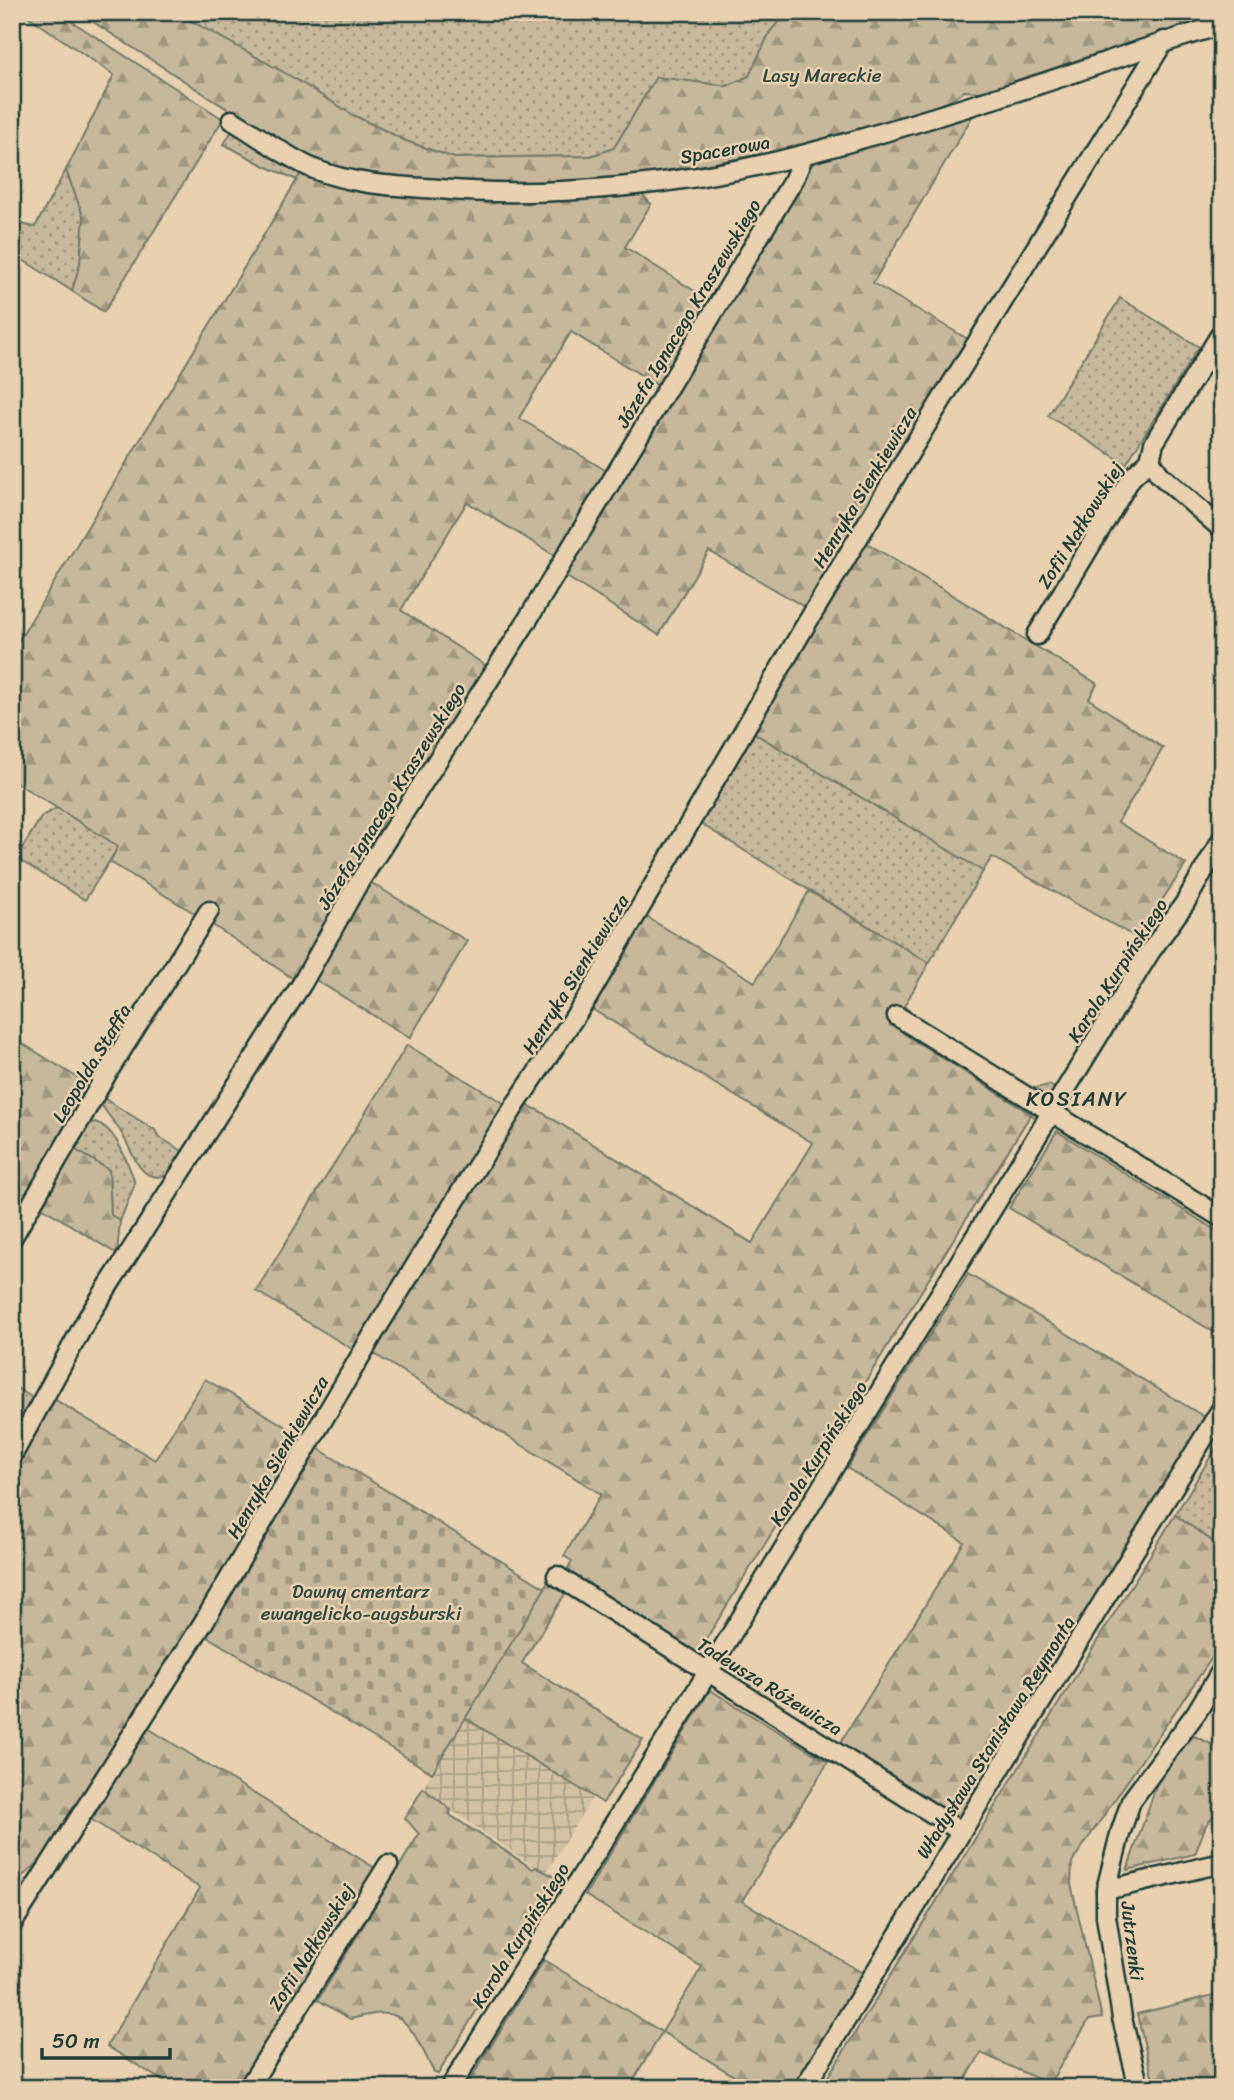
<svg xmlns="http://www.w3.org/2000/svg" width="1234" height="2100" viewBox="0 0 1234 2100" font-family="Sriracha,sans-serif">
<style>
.industrial{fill:url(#industrial-grid)}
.grass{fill:url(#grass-dots);stroke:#737a68;stroke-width:2}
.forest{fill:url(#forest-firs);stroke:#737a68;stroke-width:2}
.cemetery{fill:url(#cemetery-stones);stroke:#737a68;stroke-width:2}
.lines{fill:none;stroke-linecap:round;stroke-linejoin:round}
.minor-casing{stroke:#1f3d34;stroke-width:23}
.minor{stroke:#e8d0b0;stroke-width:18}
.labels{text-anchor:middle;stroke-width:5;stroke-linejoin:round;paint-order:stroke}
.park-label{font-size:19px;fill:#30493e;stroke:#e8d0b0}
.street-label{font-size:19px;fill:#1f3d34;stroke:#e8d0b0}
.neighbourhood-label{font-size:21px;letter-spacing:2px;fill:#1f3d34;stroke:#e8d0b0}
</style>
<defs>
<pattern id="industrial-grid" width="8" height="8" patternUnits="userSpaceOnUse" patternTransform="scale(1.75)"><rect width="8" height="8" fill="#d4c1a4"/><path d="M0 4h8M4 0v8" fill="none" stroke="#ab9e86"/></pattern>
<pattern id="grass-dots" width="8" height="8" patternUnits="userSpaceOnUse" patternTransform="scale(1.75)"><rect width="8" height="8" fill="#c7b89b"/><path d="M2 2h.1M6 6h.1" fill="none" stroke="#a1977f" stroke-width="1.8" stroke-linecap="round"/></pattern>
<pattern id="forest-firs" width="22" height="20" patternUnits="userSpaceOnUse" patternTransform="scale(1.75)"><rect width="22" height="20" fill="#c7b89b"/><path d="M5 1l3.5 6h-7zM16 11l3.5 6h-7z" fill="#a1977f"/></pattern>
<pattern id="cemetery-stones" width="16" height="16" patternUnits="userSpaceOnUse" patternTransform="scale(1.75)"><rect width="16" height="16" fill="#c7b89b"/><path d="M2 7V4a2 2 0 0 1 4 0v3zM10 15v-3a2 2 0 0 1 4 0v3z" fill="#a1977f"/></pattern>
</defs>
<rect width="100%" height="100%" fill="#e8d0b0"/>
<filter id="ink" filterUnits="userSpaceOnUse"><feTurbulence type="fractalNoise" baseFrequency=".0143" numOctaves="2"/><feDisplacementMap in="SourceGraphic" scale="14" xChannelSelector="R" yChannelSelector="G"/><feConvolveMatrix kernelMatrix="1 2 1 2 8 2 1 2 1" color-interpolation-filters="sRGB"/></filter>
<g filter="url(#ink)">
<path class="industrial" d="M465,1718L594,1795L545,1874L451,1810L423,1788Z"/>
<g class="grass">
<path d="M175,12H787L770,32L749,76L727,86L656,77L614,148L591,156L454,158L406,141L353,115L292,77Z"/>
<path d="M235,126L303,170L297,180L263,165L224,144Z"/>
<path d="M66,170L84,218L80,264L72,291L12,253V222L35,227Z"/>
<path d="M1120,298L1199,347L1126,464L1048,416Z"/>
<path d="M751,731L983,871L929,963L696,821Z"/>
<path d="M57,808L119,846L85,900L16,858L42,816Z"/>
<path d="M913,1015L1031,1089L1049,1085L1059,1091L1039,1120L903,1032Z"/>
<path d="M100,1096L155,1130L159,1137L184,1152L171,1174C139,1187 134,1153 122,1134C115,1122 106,1113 99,1101Z"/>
<path d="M95,1122C116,1128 126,1160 134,1179V1186L120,1221L111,1216L109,1170L71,1147L87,1125Z"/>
<path d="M12,1385L33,1398L12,1437Z"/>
<path d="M1222,1438V1548L1175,1515Z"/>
</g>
<g class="forest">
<path d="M22,12H57L223,119L104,312L72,291L80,264L84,218L66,170L114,75Z"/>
<path d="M78,12H175L292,77L353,115L406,141L454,158L591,156L614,148L656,77L727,86L749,76L770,32L787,12H1222V19L983,92L964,91L938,109L693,172L532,186L384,180L303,158Z"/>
<path d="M975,112L873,283L971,341L808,609L709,551L659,635L562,574L806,168L820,160Z"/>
<path d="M303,170L322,177L639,191L651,204L625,247L712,302L662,388L571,332L519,418L610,473L559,558L467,502L401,610L488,667L423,770L393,792L387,812L362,864L338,909L294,979L199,916L110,862L118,846L12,780V652Z"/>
<path d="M862,540L1096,683L1097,684L1089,699L1163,748L1118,822L1186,864L1137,938L992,857L983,871L751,731Z"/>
<path d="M370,882L467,941L410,1038L311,977Z"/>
<path d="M809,891L929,963L904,1006L913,1015L903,1033L1031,1114L695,1657L564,1575L572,1561L564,1556L601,1494L371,1352L522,1103L538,1110L752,1243L813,1143L590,1008L645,916L755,982Z"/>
<path d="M12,1037L94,1088L12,1225Z"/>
<path d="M407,1045L507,1105L357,1352L256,1291Z"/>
<path d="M1057,1131L1222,1234V1337L1009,1208Z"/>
<path d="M71,1147L109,1170L111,1215L120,1221L117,1254L43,1208L38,1207Z"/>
<path d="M968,1274L1208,1419L961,1820L839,1745L964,1542L847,1468Z"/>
<path d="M205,1379L307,1439L71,1819C57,1836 34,1877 12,1880V1471L52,1398L155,1460Z"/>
<path d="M1175,1515L1222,1548V1643L1072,1862L1071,1884L1102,2018L1089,2020L1049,2084L981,2053L961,2088H821Z"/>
<path d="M550,1578L568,1589L522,1663L643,1740L603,1803L465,1718Z"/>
<path d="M710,1690L828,1762L742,1901L866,1975L796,2088H754L662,2032L629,2088H465L544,1960L662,2032L702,1967L585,1895Z"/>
<path d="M146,1727L375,1868L242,2088H174L107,2046L200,1888L92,1820Z"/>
<path d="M1194,1736L1222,1749V1806L1206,1825L1195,1854L1127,1870L1162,1769Z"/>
<path d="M423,1788L451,1810L450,1815L533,1869L536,1867L557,1878L438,2074L434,2073C427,2058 412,2023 396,2016C382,2010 364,2016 350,2019L318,2000L419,1834L405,1818Z"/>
<path d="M1222,1993V2088H1155L1137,2014Z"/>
</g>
<path class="cemetery" d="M314,1446L545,1588L432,1773L203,1634Z"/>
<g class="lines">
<g class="minor-casing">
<g id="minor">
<path d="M232,120C257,135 288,158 314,169C353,185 397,186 439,189C552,199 692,184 802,155C882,134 962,109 1040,84C1101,64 1160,42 1222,25"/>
<path d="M1150,460L1154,443L1222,332"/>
<path d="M1150,460L1160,475L1222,529"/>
<path d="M1037,635L1131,478L1150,460"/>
<path d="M897,1016L1222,1218"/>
<path d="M12,1238L109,1070L209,911"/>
<path d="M12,1456L87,1319L303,982L356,887L525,624L794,179L801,162L800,156"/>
<path d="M557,1576L960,1831"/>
<path d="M1106,1890L1222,1863"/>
<path d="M12,1924L205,1620L374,1333L457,1198L516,1104L588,997L805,626L936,409L1164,41"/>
<path d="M248,2088L388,1865"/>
<path d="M450,2088L708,1672L1150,952L1185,903L1222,839"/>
<path d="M804,2088L1222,1408"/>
<path d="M1139,2088L1122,2018L1106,1916V1890L1120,1834L1131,1801L1196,1713L1222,1670"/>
</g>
</g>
<use href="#minor" class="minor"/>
</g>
</g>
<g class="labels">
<g class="park-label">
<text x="822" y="82">Lasy Mareckie</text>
<text x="361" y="1598">Dawny cmentarz<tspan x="361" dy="22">ewangelicko-augsburski</tspan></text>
</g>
<g class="street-label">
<text transform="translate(725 149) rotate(-10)" y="7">Spacerowa</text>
<text transform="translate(688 313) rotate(-59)" y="7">Józefa Ignacego Kraszewskiego</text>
<text transform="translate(864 487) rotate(-59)" y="7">Henryka Sienkiewicza</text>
<text transform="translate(1080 525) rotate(-58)" y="7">Zofii Nałkowskiej</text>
<text transform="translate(391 796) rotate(-58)" y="7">Józefa Ignacego Kraszewskiego</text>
<text transform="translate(1117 970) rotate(-57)" y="7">Karola Kurpińskiego</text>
<text transform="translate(575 974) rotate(-58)" y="7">Henryka Sienkiewicza</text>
<text transform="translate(91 1063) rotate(-59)" y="7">Leopolda Staffa</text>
<text transform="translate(818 1453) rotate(-58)" y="7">Karola Kurpińskiego</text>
<text transform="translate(277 1457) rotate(-60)" y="7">Henryka Sienkiewicza</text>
<text transform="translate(770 1686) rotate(32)" y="7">Tadeusza Różewicza</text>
<text transform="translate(995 1737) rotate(-58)" y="7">Władysława Stanisława Reymonta</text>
<text transform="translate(520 1935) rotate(-58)" y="7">Karola Kurpińskiego</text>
<text transform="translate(1133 1941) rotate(83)" y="7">Jutrzenki</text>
<text transform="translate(311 1947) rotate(-58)" y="7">Zofii Nałkowskiej</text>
</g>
<g class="neighbourhood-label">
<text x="1077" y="1106">KOSIANY</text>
</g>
</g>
<rect width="1234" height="2100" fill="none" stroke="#e8d0b0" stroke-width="42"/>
<rect x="21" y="21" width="1192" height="2058" fill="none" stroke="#1f3d34" stroke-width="2.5" filter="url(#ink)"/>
<path d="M42 2048v10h128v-10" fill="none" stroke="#1f3d34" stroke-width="3.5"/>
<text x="52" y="2048" font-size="21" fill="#1f3d34" stroke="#e8d0b0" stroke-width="5" paint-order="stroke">50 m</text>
</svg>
